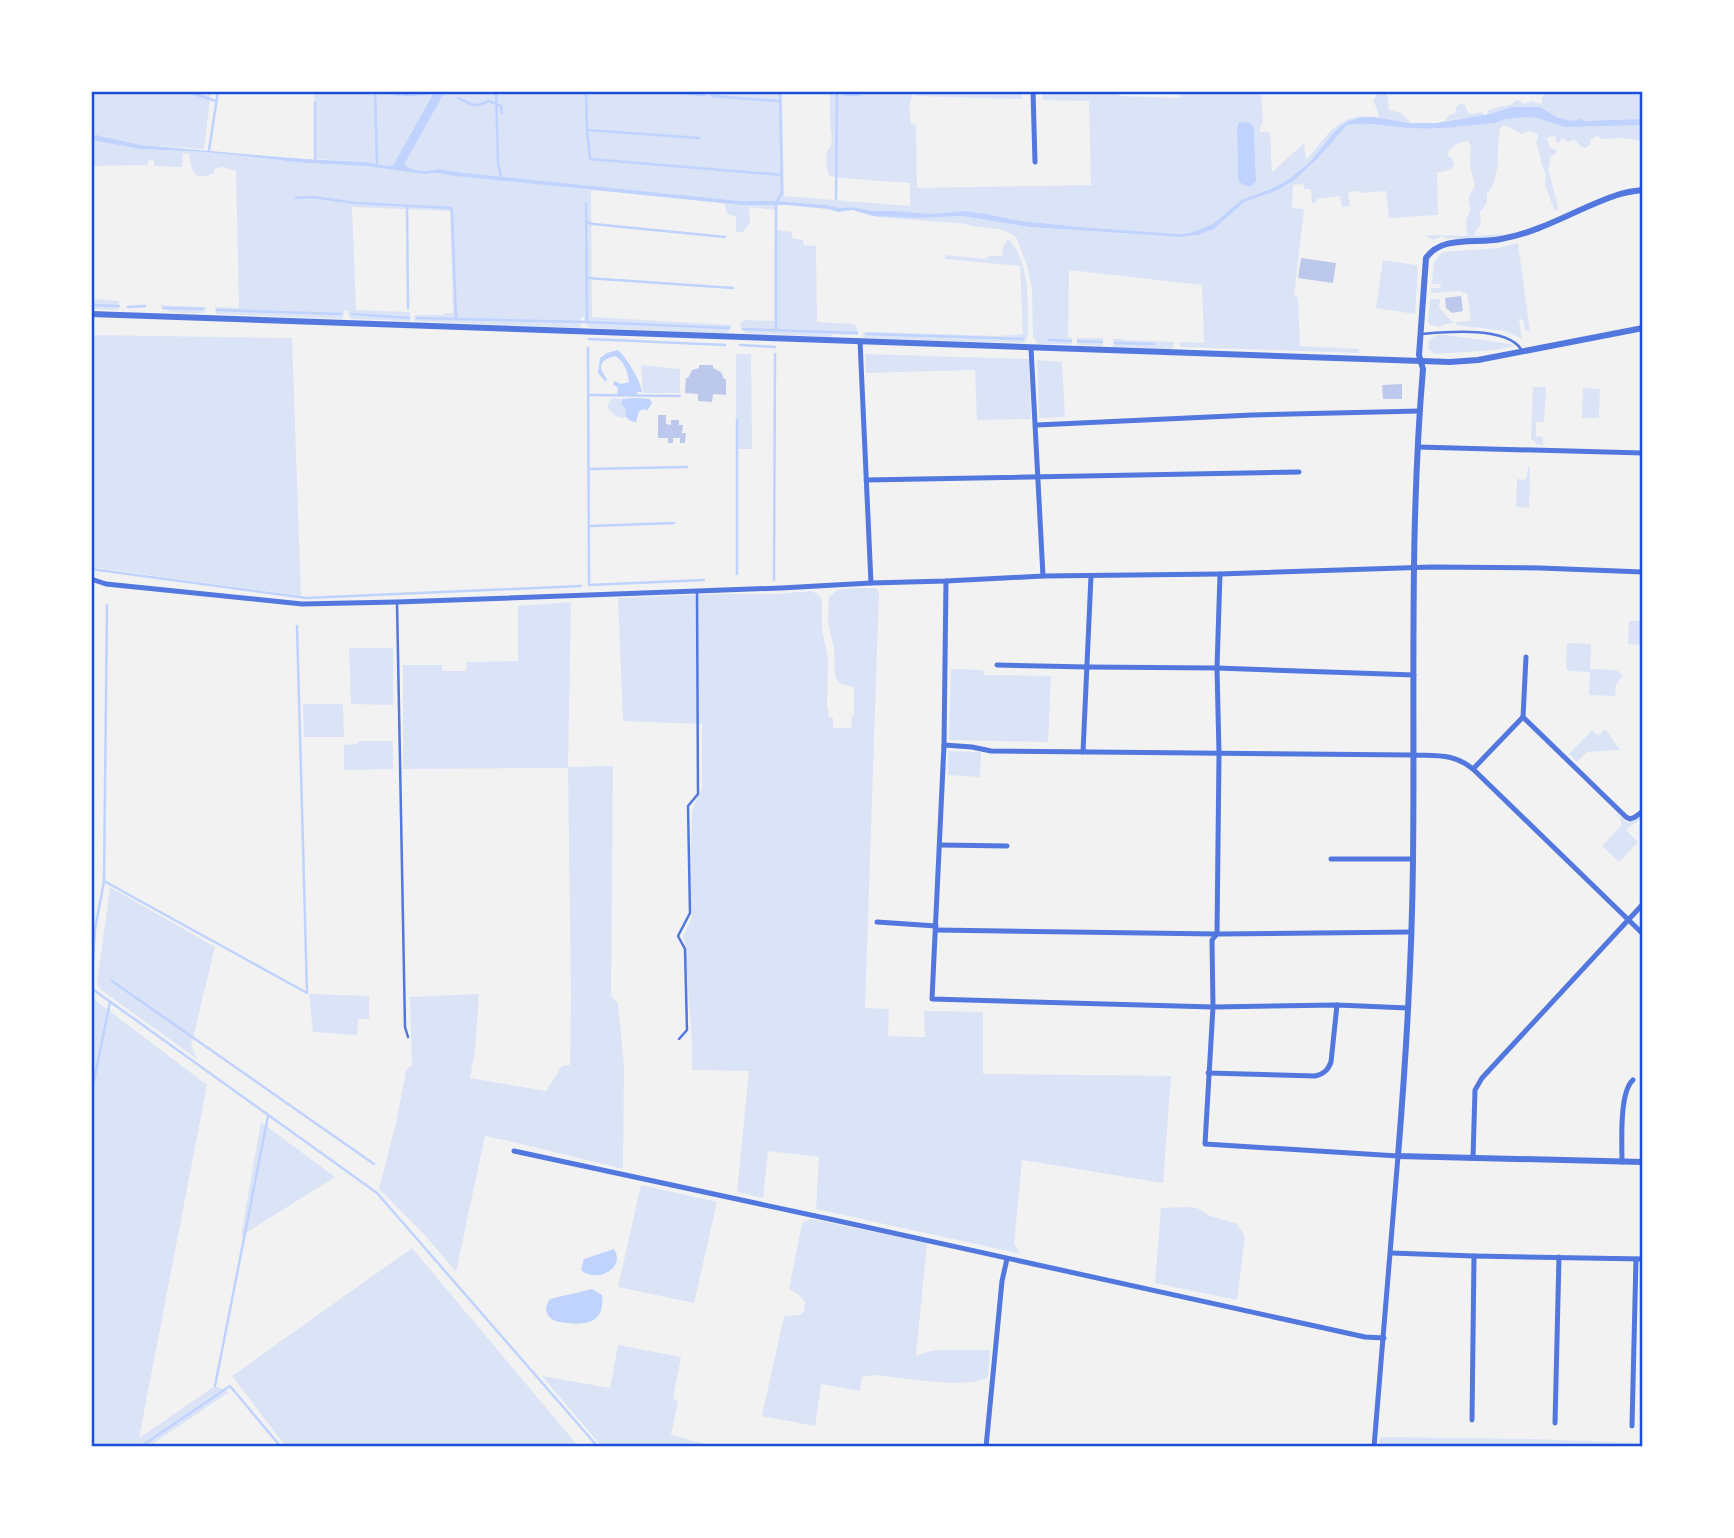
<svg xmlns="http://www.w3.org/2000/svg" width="1734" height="1538" viewBox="0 0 1734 1538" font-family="'Noto Sans',sans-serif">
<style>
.green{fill:#dbe4f7;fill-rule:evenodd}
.water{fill:#bfd3fe}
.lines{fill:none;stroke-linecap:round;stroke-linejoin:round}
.stream{stroke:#bfd3fe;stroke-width:2.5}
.canal{stroke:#bfd3fe;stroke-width:9}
.building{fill:#bdc9ec}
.service{stroke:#5277de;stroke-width:2.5}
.minor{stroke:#5277de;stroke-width:5}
.tertiary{stroke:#5277de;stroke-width:6}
.neatline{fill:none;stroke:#1d4ed8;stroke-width:2.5}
</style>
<rect width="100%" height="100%" fill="#f2f2f2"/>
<g class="green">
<path d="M91,91H211L204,149L141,145L102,136H91Z"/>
<path d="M314,91H782L784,196L910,206V183L840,178L830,176L828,172L826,163L827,152L831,145L832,139L830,127V91H912V97L909,104L911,124L916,125L917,188L1091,185L1089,101L1043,100L1042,91H1118L1119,96L1180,98L1181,91H1261L1263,123L1260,126V132H1270L1272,172L1304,143L1306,160C1329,134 1339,110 1378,118C1379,111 1375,106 1373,100L1378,93H1384L1388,97L1389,110L1401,113L1411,123H1438L1482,118L1511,107L1487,115L1488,110L1508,105H1511L1515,101L1520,100L1523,104L1531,101L1541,104L1544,91H1636L1637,93H1642L1643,94V141L1623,138L1603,139L1597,136L1590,140L1591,144L1585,148L1580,146L1574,139L1568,142L1563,138L1559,143L1556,142L1555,136L1548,137L1547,138L1550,148L1556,150L1557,152L1550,157V165L1548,168L1559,211L1554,209L1545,185L1546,175C1540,165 1541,154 1536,143L1538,137L1537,134L1529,131L1522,134L1504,125L1500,128C1496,149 1502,177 1487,194V203L1480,212L1481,224L1475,233V236L1502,234V236L1469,239L1444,238L1443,236L1433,240L1430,238L1426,237L1428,235L1467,236L1466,220L1471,209C1466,202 1470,193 1475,186L1470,166L1471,147L1468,141C1459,142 1450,146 1447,155C1462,165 1450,172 1437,172L1438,215L1389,218L1386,191L1362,193L1361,191L1348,192L1350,206L1342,207L1340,196L1317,199V202L1312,203L1311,189H1304V184L1293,185L1292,208L1304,209L1294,296L1298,297L1300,346L1359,349V353L1180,347V342L1204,343L1202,285L1069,270L1068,337L1072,338V344H1038L1033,337L1032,289L1027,266L1017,239L1014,235L1000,229L970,226L968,224L876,217V216L918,218L963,216L1029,227L1181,237L1198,235L1214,229L1244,202L1276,191L1310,166L1343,128L1347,125L1354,123V119L1335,131L1310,162L1288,180L1273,188L1241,200L1213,224L1190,233L1180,234L1080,227L1021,221L987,214L963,211L932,214L894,211H873L852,207L840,208L826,205L782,202L740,201L448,172L438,169L428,171L409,168L402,163L386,166L366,162L315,159ZM1239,122L1254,129L1256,181L1252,186L1238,179L1237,126Z"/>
<path d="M916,91H1022V99L915,96Z"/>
<path d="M1460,104H1464L1468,112L1471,114L1482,112L1485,115L1445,121L1449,115L1455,113L1457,106Z"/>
<path d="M91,140L140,149L206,152L305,163L366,166L431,174L438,173L442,174L591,190L592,317L732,325L728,332L725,333L591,328L586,324L584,317H581V328L414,321L415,315H444L445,313H453L450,211L352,207L356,310L410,312V321L352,319L349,316L348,310H345L342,319L216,314L215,307L239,308L236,171L223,167L215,169L214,173C194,183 191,170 189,154L183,153L182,167L154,166V161L152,160H149L147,165L91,166Z"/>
<path d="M725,204L741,205L778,204L777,210L749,207L750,223L743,232H736V216L729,215L726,211Z"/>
<path d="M777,230L792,232V238L803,240L804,245L816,246L817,322L854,324L857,327L858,335L831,334V337L746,333L741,329L740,323L744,320L774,321V242H777Z"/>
<path d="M1007,238C1027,256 1028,291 1028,317C1028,327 1030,335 1024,343L864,338L863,336L864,332H878L998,336L1023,334L1020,266L945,259V255L986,259L989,256H1002L1004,243H1006Z"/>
<path d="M1518,243L1530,332L1525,330L1523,319L1519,320L1522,339L1505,331L1456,325L1457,322L1471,321L1467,293H1463L1460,291L1431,293V288H1440L1441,284H1432L1434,263L1439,255L1443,252L1498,248Z"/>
<path d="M1383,260L1416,265L1418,268L1415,314L1376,308Z"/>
<path d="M91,299L119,301V308L117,310L91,309Z"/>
<path d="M1430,299H1440L1439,307L1452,322H1455L1442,325L1441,327L1430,325L1428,322Z"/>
<path d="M160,305L206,307L205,311L202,313C188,313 168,316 160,305Z"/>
<path d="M91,335L292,338L301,596L91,567Z"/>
<path d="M1437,335H1446L1511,344L1515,346L1495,350L1435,354L1429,350C1427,342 1430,338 1437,335Z"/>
<path d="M1077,338H1103L1102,346L1077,345Z"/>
<path d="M1119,338L1124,340L1175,342L1172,349L1113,347V339H1119Z"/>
<path d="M736,354H751L752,449H736Z"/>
<path d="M865,354L1029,359L1031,419L977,420L975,370L866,373Z"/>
<path d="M1037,360L1062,362L1065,417L1039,418Z"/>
<path d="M641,365L680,369V393H643Z"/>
<path d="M1533,387H1546L1544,422H1536V436L1543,437V445L1537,444L1531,439Z"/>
<path d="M1583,388L1600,389L1599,418H1582Z"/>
<path d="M612,398L622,399V405L625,408L626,417C617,420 611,413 607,406Z"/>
<path d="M1528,467H1530L1529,508L1516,507L1517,479L1524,480L1527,477Z"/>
<path d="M850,588H876L879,592L865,1008L889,1009L888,1036L925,1037L924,1011L983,1012V1074L1171,1076L1163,1183L1022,1160L1014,1244L1021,1254L816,1209L819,1157L768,1151L763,1198L737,1192L749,1071L692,1070V1042L685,945L683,936L692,917L690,875L692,813L698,794L702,789V724L623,721L618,598L707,594H774L812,591L820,596L822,601V630L828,657L827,709L829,710L828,717L833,718V728H851L852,715H854V687L840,684L835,677L834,649L828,623L829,597L837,590Z"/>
<path d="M571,602L568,767L613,766L611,996L618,1003L624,1068L623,1169L518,1143L485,1136L456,1272L423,1233L379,1189L397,1119L406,1070L412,1065L410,997L479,994L475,1051L470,1078L546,1091L562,1066L570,1065L571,998L568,768L403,769V665H442V671H466L467,662L518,661V606Z"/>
<path d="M1629,621H1643V645L1628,644Z"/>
<path d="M1567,643L1591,644L1590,669L1616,670L1623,675L1616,685L1615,696L1589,695L1590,672L1569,671L1566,668Z"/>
<path d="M349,648H393V705L351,704Z"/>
<path d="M951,669L983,670L984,675L1051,676L1048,742L949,740Z"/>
<path d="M303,704H343L344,737H304Z"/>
<path d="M1605,729L1620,750L1587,752L1577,762L1569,754L1592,730L1598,736Z"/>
<path d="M360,741H393V769L344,770V745L356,744Z"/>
<path d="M948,751L981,752L980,777L948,775Z"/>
<path d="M1614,812L1628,823L1643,814V817L1626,830L1638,842L1619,862L1602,846L1621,826V819Z"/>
<path d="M110,887L215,947L191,1046L197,1059L101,990L97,984Z"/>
<path d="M309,994L369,996V1019H358L357,1035L313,1032Z"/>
<path d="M91,997L207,1085L139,1438L215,1386L229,1392L148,1447H91Z"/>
<path d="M261,1122L335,1177L241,1236Z"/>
<path d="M641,1185L717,1202L694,1303L618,1287Z"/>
<path d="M1190,1207L1197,1208L1208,1215L1237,1224L1245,1237L1237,1300L1155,1283L1161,1208Z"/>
<path d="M811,1219L927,1243L916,1356L931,1351L945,1350H990L988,1377C966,1390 900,1377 873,1375L862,1377L860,1391L821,1384L815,1426L762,1416L784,1316L800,1315L804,1311L805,1302L798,1294L789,1289L802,1223Z"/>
<path d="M412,1248L579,1447H286L232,1376Z"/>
<path d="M618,1345L681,1357L673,1399L678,1401L671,1435L718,1447H602L542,1376L610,1388Z"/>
<path d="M1380,1437L1533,1439L1643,1443V1447H1379Z"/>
</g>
<g class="water">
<path d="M1511,107H1540L1556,117L1571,121L1581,119L1584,121L1643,119V125L1564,127L1538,118L1526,117L1505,119L1495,123C1468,125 1440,130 1413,128C1391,127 1369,121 1347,125L1316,160L1293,181L1276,191L1244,202L1214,229L1198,235L1181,237L1029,227L963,216L918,218L873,216L852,210L838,212L828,209L787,205H741L447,175L438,173L424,174L366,166L305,163L206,152L140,149L91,140V136L96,135L141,145L304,159L366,162L386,166L402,163L409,168L417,170L428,171L438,169L464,173L740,201H777L826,205L840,208L852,207L873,211H894L932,214L963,211L987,214L1021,221L1080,227L1180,234L1190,233L1213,224L1241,200L1273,188L1288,180L1310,162L1335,131L1348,121L1362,117H1374L1409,123H1436L1490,114Z"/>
<path d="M1239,122L1251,123L1254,129L1256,181L1252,186C1245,186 1241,185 1238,179L1237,127Z"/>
<path d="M618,350C627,359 640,379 642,392H637V395H617L618,388L613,384L615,381L621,384L629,382C628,372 624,361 615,356C600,360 597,366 607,379L606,382L598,373L600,358L607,353Z"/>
<path d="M637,398L650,399L652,403L647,411L644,409L639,411L636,422L630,421L626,417L625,408L622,405V399Z"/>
<path d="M614,1249C626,1268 597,1284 581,1270L584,1259Z"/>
<path d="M592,1289L602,1295C605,1320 590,1326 567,1323C560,1322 552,1322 548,1315C544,1309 547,1304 550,1299Z"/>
</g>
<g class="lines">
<g class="stream">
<path d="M185,91L216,101"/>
<path d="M375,91L377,164"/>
<path d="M383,91L399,95L407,91"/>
<path d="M496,91L498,163L501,177"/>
<path d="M586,91L587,130L590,159L782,175"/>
<path d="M661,91L704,95"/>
<path d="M754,91V94"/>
<path d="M404,95L425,94"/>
<path d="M846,95H859"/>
<path d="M712,96L779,101"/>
<path d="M458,98L473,105H478L489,101L501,106L502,114"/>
<path d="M315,103V159"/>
<path d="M587,130L699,138"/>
<path d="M209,150L218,91"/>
<path d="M296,198L313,197L355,203L451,208L452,211L456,319"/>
<path d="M836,199L837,91"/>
<path d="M777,201L782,193L780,91"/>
<path d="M586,203L587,322L729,328"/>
<path d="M776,204V330"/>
<path d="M407,206L408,308"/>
<path d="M586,222L593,224L725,237"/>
<path d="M587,278L733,288"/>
<path d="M91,305L119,306"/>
<path d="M128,307L145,306"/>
<path d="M163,308L203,309"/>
<path d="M217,310L341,314"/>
<path d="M352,314L409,318"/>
<path d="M417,318L587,322"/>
<path d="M743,329L857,333"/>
<path d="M867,334L1023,339"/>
<path d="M589,339L725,345"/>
<path d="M1049,340L1071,341"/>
<path d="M1078,341L1102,342"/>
<path d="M1115,343L1154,344"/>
<path d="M740,345L775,347"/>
<path d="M588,348L589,585L704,580"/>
<path d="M589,395L680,396"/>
<path d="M590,469L687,467"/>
<path d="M590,526L674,523"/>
<path d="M91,569L306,598L581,586"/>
<path d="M737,574V420"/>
<path d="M774,580L775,354"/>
<path d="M104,881L307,993L297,626"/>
<path d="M112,981L374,1164"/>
<path d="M91,988L377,1193L598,1447"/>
<path d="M91,988L95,929L104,881L107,605"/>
<path d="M91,1095L110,1002"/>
<path d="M215,1386L268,1116"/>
<path d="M140,1447L230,1386L281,1447"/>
</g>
<path class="canal" d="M398,166L440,91"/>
</g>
<g class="building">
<path d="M1301,258L1336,263L1333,283L1298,278Z"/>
<path d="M1461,296L1463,311L1452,313L1446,308L1445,298Z"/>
<path d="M699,365H713V368L721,372L724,379H726V395L713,394L712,402L698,401V394L685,393L686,378H688L692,370L699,368Z"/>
<path d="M1402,384V399H1383L1382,385Z"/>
<path d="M658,415H666V424L671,425V420H679V425H683L682,433H686L685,443H680V438H673V443H668V438H658Z"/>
</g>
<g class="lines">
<g class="service">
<path d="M1421,334C1446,332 1505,326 1521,349"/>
<path d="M397,602L405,1027L408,1037"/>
<path d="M679,1039L687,1030L685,949L678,936L690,913L688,806L698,794L697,591"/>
</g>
<g class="minor">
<path d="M1033,91L1035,162"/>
<path d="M860,341L871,583"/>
<path d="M1031,348L1043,576"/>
<path d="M1037,425L1252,415L1420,411"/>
<path d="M1418,447L1643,453"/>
<path d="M866,480L1299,472"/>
<path d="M1220,574L1217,668L1219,754L1217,934L1212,940L1213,1007L1205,1144L1398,1156L1374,1447"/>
<path d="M91,579L106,584L302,604L397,602L781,588L871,583L946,581L1043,576L1220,574L1432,567L1540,568L1643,572"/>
<path d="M946,581L944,745L932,999L1213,1007L1337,1005L1408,1008"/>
<path d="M1526,657L1523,717L1626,817L1630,819L1635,817L1643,811"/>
<path d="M997,665L1087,667L1217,668L1414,675"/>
<path d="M944,745L972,747L991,751L1413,755C1437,756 1453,753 1473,769L1643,934"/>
<path d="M1083,752L1091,576"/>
<path d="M1473,769L1523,717"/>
<path d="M940,845L1007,846"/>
<path d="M1331,859H1413"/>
<path d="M877,922L936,926"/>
<path d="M936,930L1217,934L1411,932"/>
<path d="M1208,1073L1315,1076C1324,1074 1328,1070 1331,1062L1337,1005"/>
<path d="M514,1151C798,1211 1082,1275 1365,1337L1384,1338"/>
<path d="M1473,1158L1475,1090L1482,1078L1643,904"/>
<path d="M1622,1162C1622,1143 1619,1092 1633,1080"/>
<path d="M1391,1253L1474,1256L1643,1259"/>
<path d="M1472,1420L1474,1256"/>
<path d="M1555,1423L1559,1257"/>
<path d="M1632,1426L1636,1259"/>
<path d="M986,1447L1002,1281L1007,1259"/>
</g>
<g class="tertiary">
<path d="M1643,190C1634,191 1625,192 1617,195C1578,208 1542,232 1501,239C1476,244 1442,235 1426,258L1419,355L1423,369C1409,532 1415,697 1413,860C1412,959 1406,1058 1398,1156L1643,1162"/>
<path d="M91,314L1450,362L1478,360L1643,328"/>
</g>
</g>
<rect width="1734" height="1538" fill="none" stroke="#ffffff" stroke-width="186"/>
<rect x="93" y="93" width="1548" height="1352" class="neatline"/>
</svg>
